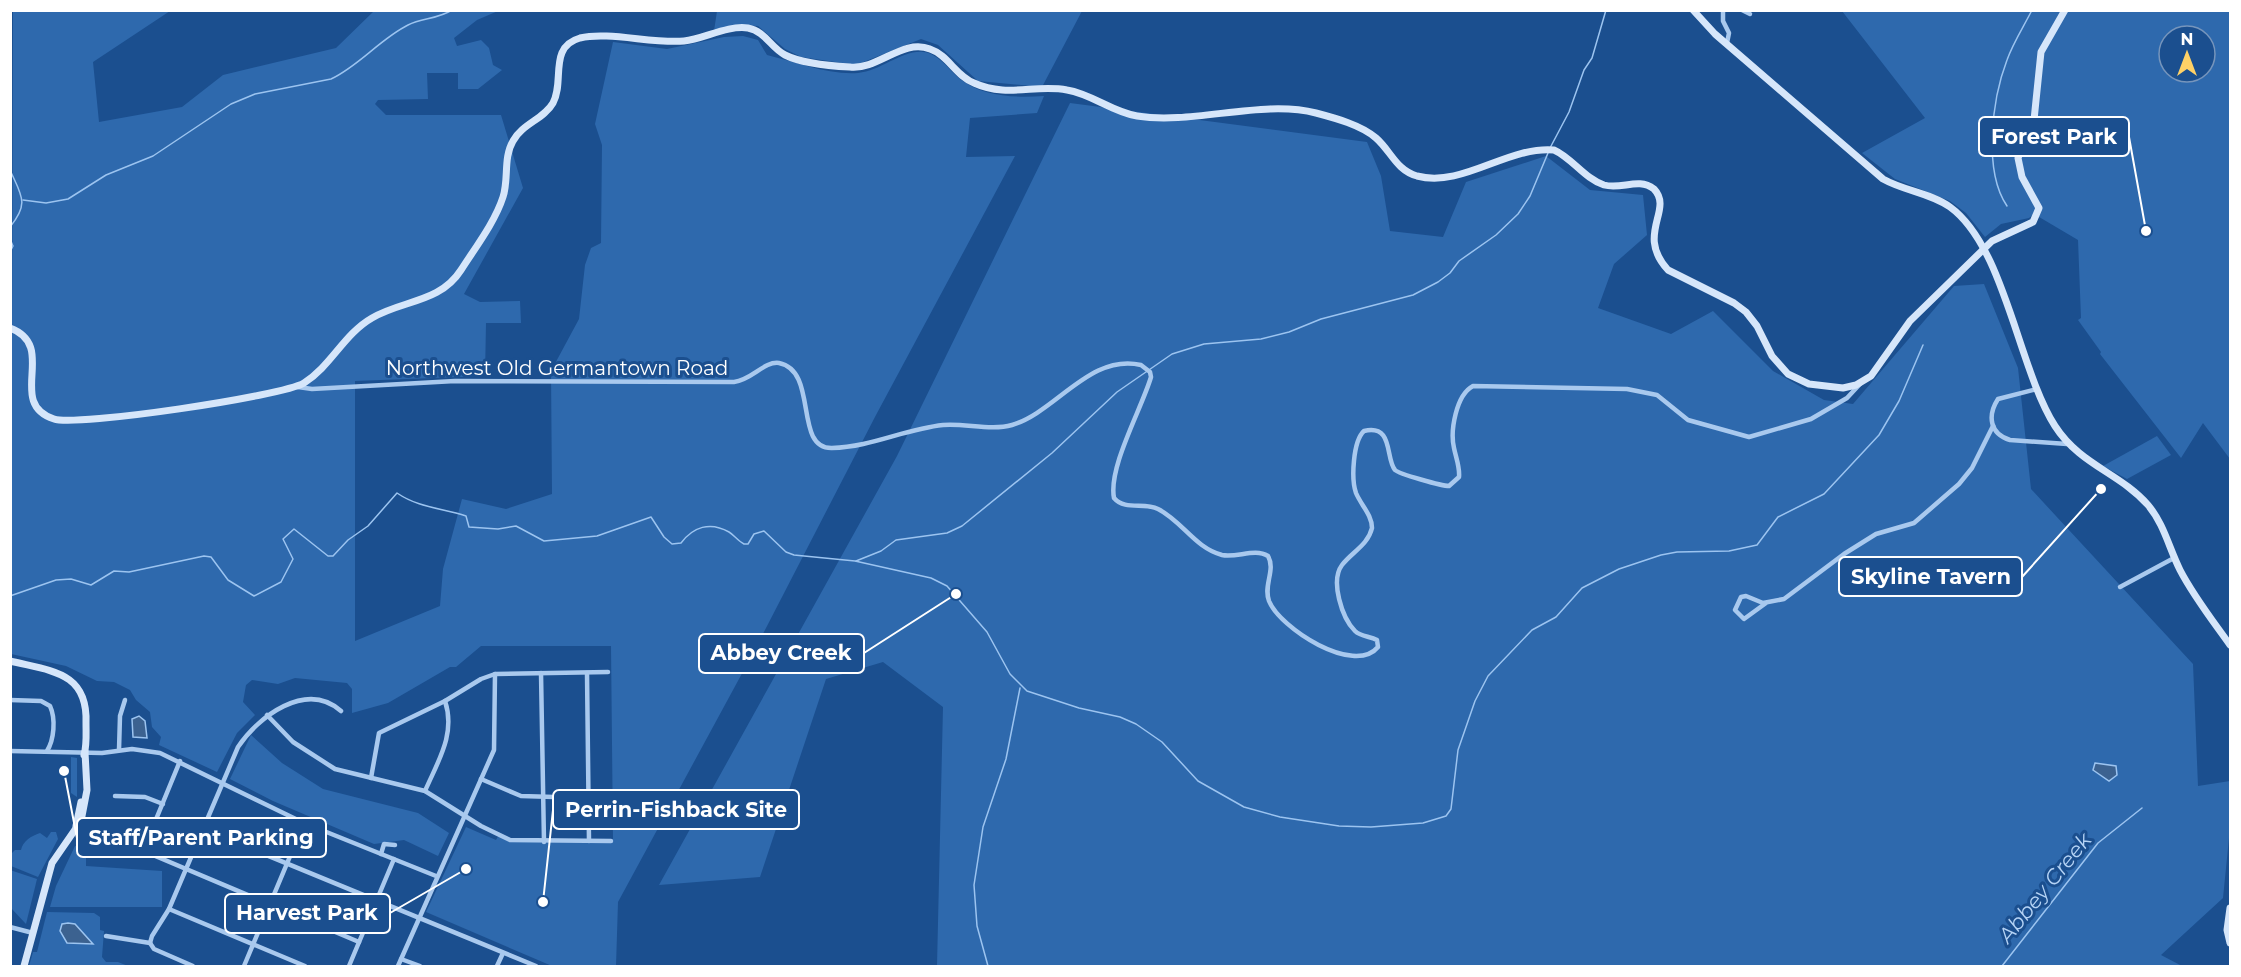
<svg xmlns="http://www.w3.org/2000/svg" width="2241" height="977" viewBox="0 0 2241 977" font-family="Montserrat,sans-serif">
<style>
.green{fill:#2e69ad;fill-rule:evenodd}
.water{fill:#3c6290;stroke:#9cc4f0;stroke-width:1.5}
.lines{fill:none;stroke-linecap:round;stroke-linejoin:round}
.stream{stroke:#9cc4f0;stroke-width:1.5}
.minor{stroke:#a9c9ee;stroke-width:4.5}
.secondary{stroke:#d6e6fa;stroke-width:7}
.labels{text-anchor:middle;stroke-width:6;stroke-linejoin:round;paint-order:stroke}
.street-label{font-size:20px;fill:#fff;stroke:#1b4f8f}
.water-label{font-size:21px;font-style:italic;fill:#b5d3f5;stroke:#1b4f8f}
.leader{fill:none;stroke:#fff;stroke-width:2}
.callout-dot{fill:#fff;stroke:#1b4f8f;stroke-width:2}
.callout{fill:#1b4f8f;stroke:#fff;stroke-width:2}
.callout-label{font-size:21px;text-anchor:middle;font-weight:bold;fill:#fff}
</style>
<rect width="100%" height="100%" fill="#1b4f8f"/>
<g class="green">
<path d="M13,11H170L93,62L99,122L182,107L223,75L336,48L374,11H498L477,20L454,38L457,46L481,40L489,48L493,65L502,70L478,89H458V73H427L428,99L378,100L375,104L386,115H501L523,188L464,294L480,302L520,301L521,323H486L485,376L355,381V641L440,606L443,569L462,499L506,509L552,494L551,371L579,319L585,265L591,248L601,243L602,145L595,124L613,42L667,49L724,37L743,36L758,40L767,55C796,62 828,75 858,73C881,71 902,50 923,52C938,53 949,70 960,79C983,97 1016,98 1044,96L1037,113L970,118L966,157L1015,156L876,415L752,655L618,902L616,966H552L426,912L466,827L496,840L499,835L512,840L613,841L611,646H481L456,667H450L388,703L352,713V689L347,683L295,678L278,684L252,680L246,685L243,702L255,715L237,733L217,772L159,745L161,737L152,727L150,712L136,700L130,690L114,682L97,681L66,666L11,654Z"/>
<path d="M717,11H1082L1042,87L978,81L938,45L921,39L856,65L801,57L785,49L758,26L739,25L714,31Z"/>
<path d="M1842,11H2230V459L2203,423L2181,458L2100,354L2101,352L2078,320L2081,318L2078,240L2034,214L2029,218L2001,224L1985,237L1966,213L1950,201L1895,179L1862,153L1925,118ZM2169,36H2205V72H2169Z"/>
<path d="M1070,103L1367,142L1381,176L1390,231L1443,237L1466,182L1546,156L1590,190L1643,195L1647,235L1614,264L1598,308L1671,334L1713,311L1773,371L1824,400L1853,404L1954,286L1984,284L2018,368L2031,489L2193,664L2198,786L2230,781V828L2223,898L2161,955L2182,966H937L943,707L883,662L826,679L760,877L659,885L897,456Z"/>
<path d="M2157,436L2171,455L2127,479L2103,466Z"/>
<path d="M251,735L282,763L323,789L418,813L449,833L438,856L404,840L374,844L273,801L230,779Z"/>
<path d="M71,757L77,758V797L71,793Z"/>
<path d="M51,832H56L58,839L38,877L11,866V854L15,850H21C23,841 31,836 40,833L47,838Z"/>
<path d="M75,846L86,848V866L162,871V907H50L56,886Z"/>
<path d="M10,870L37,879L26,924L11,908Z"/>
<path d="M47,912L94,913L100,917V930L104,931L102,957L106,962H118L128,966H29L33,952H37Z"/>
</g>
<g class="water">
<path d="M139,716L145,721L147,738L133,737L132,719Z"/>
<path d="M2095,763L2116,766L2117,775L2109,781L2093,770Z"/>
<path d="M68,923L75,924L93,944L67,943L60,931L62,924Z"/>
</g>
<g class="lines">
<g class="stream">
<path d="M1550,148L1569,112L1584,70L1592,58L1606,10"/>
<path d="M10,170C21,195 30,203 10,227"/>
<path d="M23,200L46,203L68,199L106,175L153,156L231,104L255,94L331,79C359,66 380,39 408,25C422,18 438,19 452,10"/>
<path d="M2007,206C1983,171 1992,99 2007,60C2013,43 2024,26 2032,10"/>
<path d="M10,239L13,246L10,252"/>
<path d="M10,281V310"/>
<path d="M856,561L881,551L896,540L947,533L962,526L1052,453L1117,392L1172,354L1204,344L1261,339L1289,332L1321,319L1413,295L1438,282L1450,273L1459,261L1496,235L1518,214L1530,196L1548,153"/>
<path d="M10,596L56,580L71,579L91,585L114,571L129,572L204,556L211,557L228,580L254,596L281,582L293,559L283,539L294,529L328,556H333L348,540L368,526L397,493C419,508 442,508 466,516L469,527L498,529L516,526L544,541L597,536L651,517L664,537L672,544L681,543C693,527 710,521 729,532C734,535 738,541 744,544H748L754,534L764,531L786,552L794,555L855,561L931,578L947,586L987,632L1010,674L1027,691L1079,708L1120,717L1136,724L1162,742L1198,781L1244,807L1280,817L1339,826L1371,827L1423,823L1446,816L1451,809L1458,750L1475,701L1488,676L1532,630L1556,617L1582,588L1619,569L1661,555L1677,552L1729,551L1757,545L1778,517L1824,494L1879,435L1899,401L1923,345"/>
<path d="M988,966L977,926L974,885L983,827L1006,759L1020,688"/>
<path d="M2002,966L2098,843L2142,808"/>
</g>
<g class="minor">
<path d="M1723,10V21L1729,33L1727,43"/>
<path d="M1742,10L1750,14"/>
<path d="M298,387L312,389L455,381L734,382C752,380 764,361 779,363C819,371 793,449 832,448C871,447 905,429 943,425C965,423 991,431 1012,425C1056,412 1090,353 1141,365L1150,372L1151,377C1142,408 1108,467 1114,498C1125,511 1144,502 1158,509C1182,521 1195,548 1222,555C1237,558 1255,548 1268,556C1276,570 1263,585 1269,601C1280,628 1354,676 1378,647L1377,640C1370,636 1361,637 1355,631C1342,618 1330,581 1342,565C1352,552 1368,545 1372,528C1372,515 1361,505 1356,493C1351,479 1353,441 1364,431C1394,424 1385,458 1395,470C1399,474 1442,486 1449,486L1459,477C1460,467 1456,458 1454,448C1450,431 1456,395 1473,386L1627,389L1657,395L1688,420L1749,437L1811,419L1847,398L1860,384"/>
<path d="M2037,389L1998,399C1987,416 1990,434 2010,440L2067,444"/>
<path d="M2120,587L2174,558"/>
<path d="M1766,603L1744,619L1735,610L1741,597L1746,596L1763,603L1784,599L1844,554L1876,534L1914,523L1959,484L1972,468L1993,426"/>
<path d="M541,673L544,842"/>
<path d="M587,673L589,841"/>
<path d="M10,700L41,701L50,706C56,719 54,740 47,751"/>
<path d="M267,715L293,742L335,769L425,791L481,826L510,840L611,841"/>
<path d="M119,750L120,716L125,700"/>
<path d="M10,751L102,753L132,749L160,753L304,823L436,876"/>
<path d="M371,778L379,733L445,701L481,679L495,674L608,672"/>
<path d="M481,779L521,796L588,798"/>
<path d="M425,791C438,761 456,734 445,701"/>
<path d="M115,796L145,797L163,804"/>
<path d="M203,829L536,966"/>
<path d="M108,836L359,942"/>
<path d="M143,851L180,761"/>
<path d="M381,854L384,844L395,845"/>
<path d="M169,909L305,966"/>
<path d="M10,927L33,933"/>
<path d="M106,936L150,943"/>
<path d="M150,943L152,936L169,909L238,747C258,717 306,680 341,711"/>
<path d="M150,943L154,949L193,966"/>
<path d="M401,959L420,966"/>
<path d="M244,966L304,823"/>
<path d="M349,966L394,859"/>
<path d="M398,966L494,750L495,674"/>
<path d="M497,966L503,953"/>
</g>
<g class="secondary">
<path d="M1693,10L1715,34L1883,179C1904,191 1931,193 1950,207C2005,247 2018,368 2055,426C2080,465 2120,473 2148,505C2164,524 2169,548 2180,570C2194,597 2213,621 2230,645"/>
<path d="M10,328C59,346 5,403 54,419C76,427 283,396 304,383C331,366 344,334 372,318C402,300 440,303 461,270C475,248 495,222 503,197C509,179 503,158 513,141C522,124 544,119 553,103C565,81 548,47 580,38C608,31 653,44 684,41C704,39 727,25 748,28C765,31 771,48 785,55C803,64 830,66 850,67C878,70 903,38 930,49C948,55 956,76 974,83C1007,98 1035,84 1067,90C1092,94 1112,112 1137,116C1193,125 1262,99 1316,113C1335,118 1361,125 1376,138C1391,151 1396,170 1417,176C1463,188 1507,146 1554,150C1572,158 1585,179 1604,185C1622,190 1638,177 1654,189C1674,210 1635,234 1668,270L1734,303L1746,312L1757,326L1772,356L1788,374L1809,384L1843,388L1856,385L1871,376L1910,321L1992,241L2033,222L2039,208L2022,177L2018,158L2034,120L2041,52L2065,10"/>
<path d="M10,661C50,671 88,671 86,723C86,734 87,745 84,755"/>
<path d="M76,826L81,802"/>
<path d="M2230,908L2227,930L2230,943"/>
<path d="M24,966L52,863L81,821L87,790L85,752"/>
</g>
</g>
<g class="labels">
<g class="street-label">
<text x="557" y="375">Northwest Old Germantown Road</text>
</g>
<g class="water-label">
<text transform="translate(2045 888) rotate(-51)" y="7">Abbey Creek</text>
</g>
</g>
<path class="leader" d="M2146 231L2129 137M2101 489L2022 577M956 594L864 653M543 902L553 810M64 771L77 838M466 869L390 913"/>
<g class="callout-dot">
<circle cx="2146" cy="231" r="6"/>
<circle cx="2101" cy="489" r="6"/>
<circle cx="956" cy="594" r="6"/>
<circle cx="543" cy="902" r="6"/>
<circle cx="64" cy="771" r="6"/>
<circle cx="466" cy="869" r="6"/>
</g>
<g class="callout">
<rect x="1979" y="117" width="150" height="39" rx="6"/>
<rect x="1839" y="557" width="183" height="39" rx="6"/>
<rect x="699" y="634" width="165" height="39" rx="6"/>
<rect x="553" y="790" width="246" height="39" rx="6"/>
<rect x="77" y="818" width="249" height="39" rx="6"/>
<rect x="225" y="894" width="165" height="39" rx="6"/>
</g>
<g class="callout-label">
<text x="2054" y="144">Forest Park</text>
<text x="1931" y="584">Skyline Tavern</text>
<text x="781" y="660">Abbey Creek</text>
<text x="676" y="817">Perrin-Fishback Site</text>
<text x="201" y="845">Staff/Parent Parking</text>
<text x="307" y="920">Harvest Park</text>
</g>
<rect width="2241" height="977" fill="none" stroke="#ffffff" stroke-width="24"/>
<g transform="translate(2187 54)"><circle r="28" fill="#1b4f8f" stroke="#7695bc" stroke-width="1.5"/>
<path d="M0-4.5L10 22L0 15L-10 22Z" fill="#ffd166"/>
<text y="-9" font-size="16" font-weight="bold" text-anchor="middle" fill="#ffffff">N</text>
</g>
</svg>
